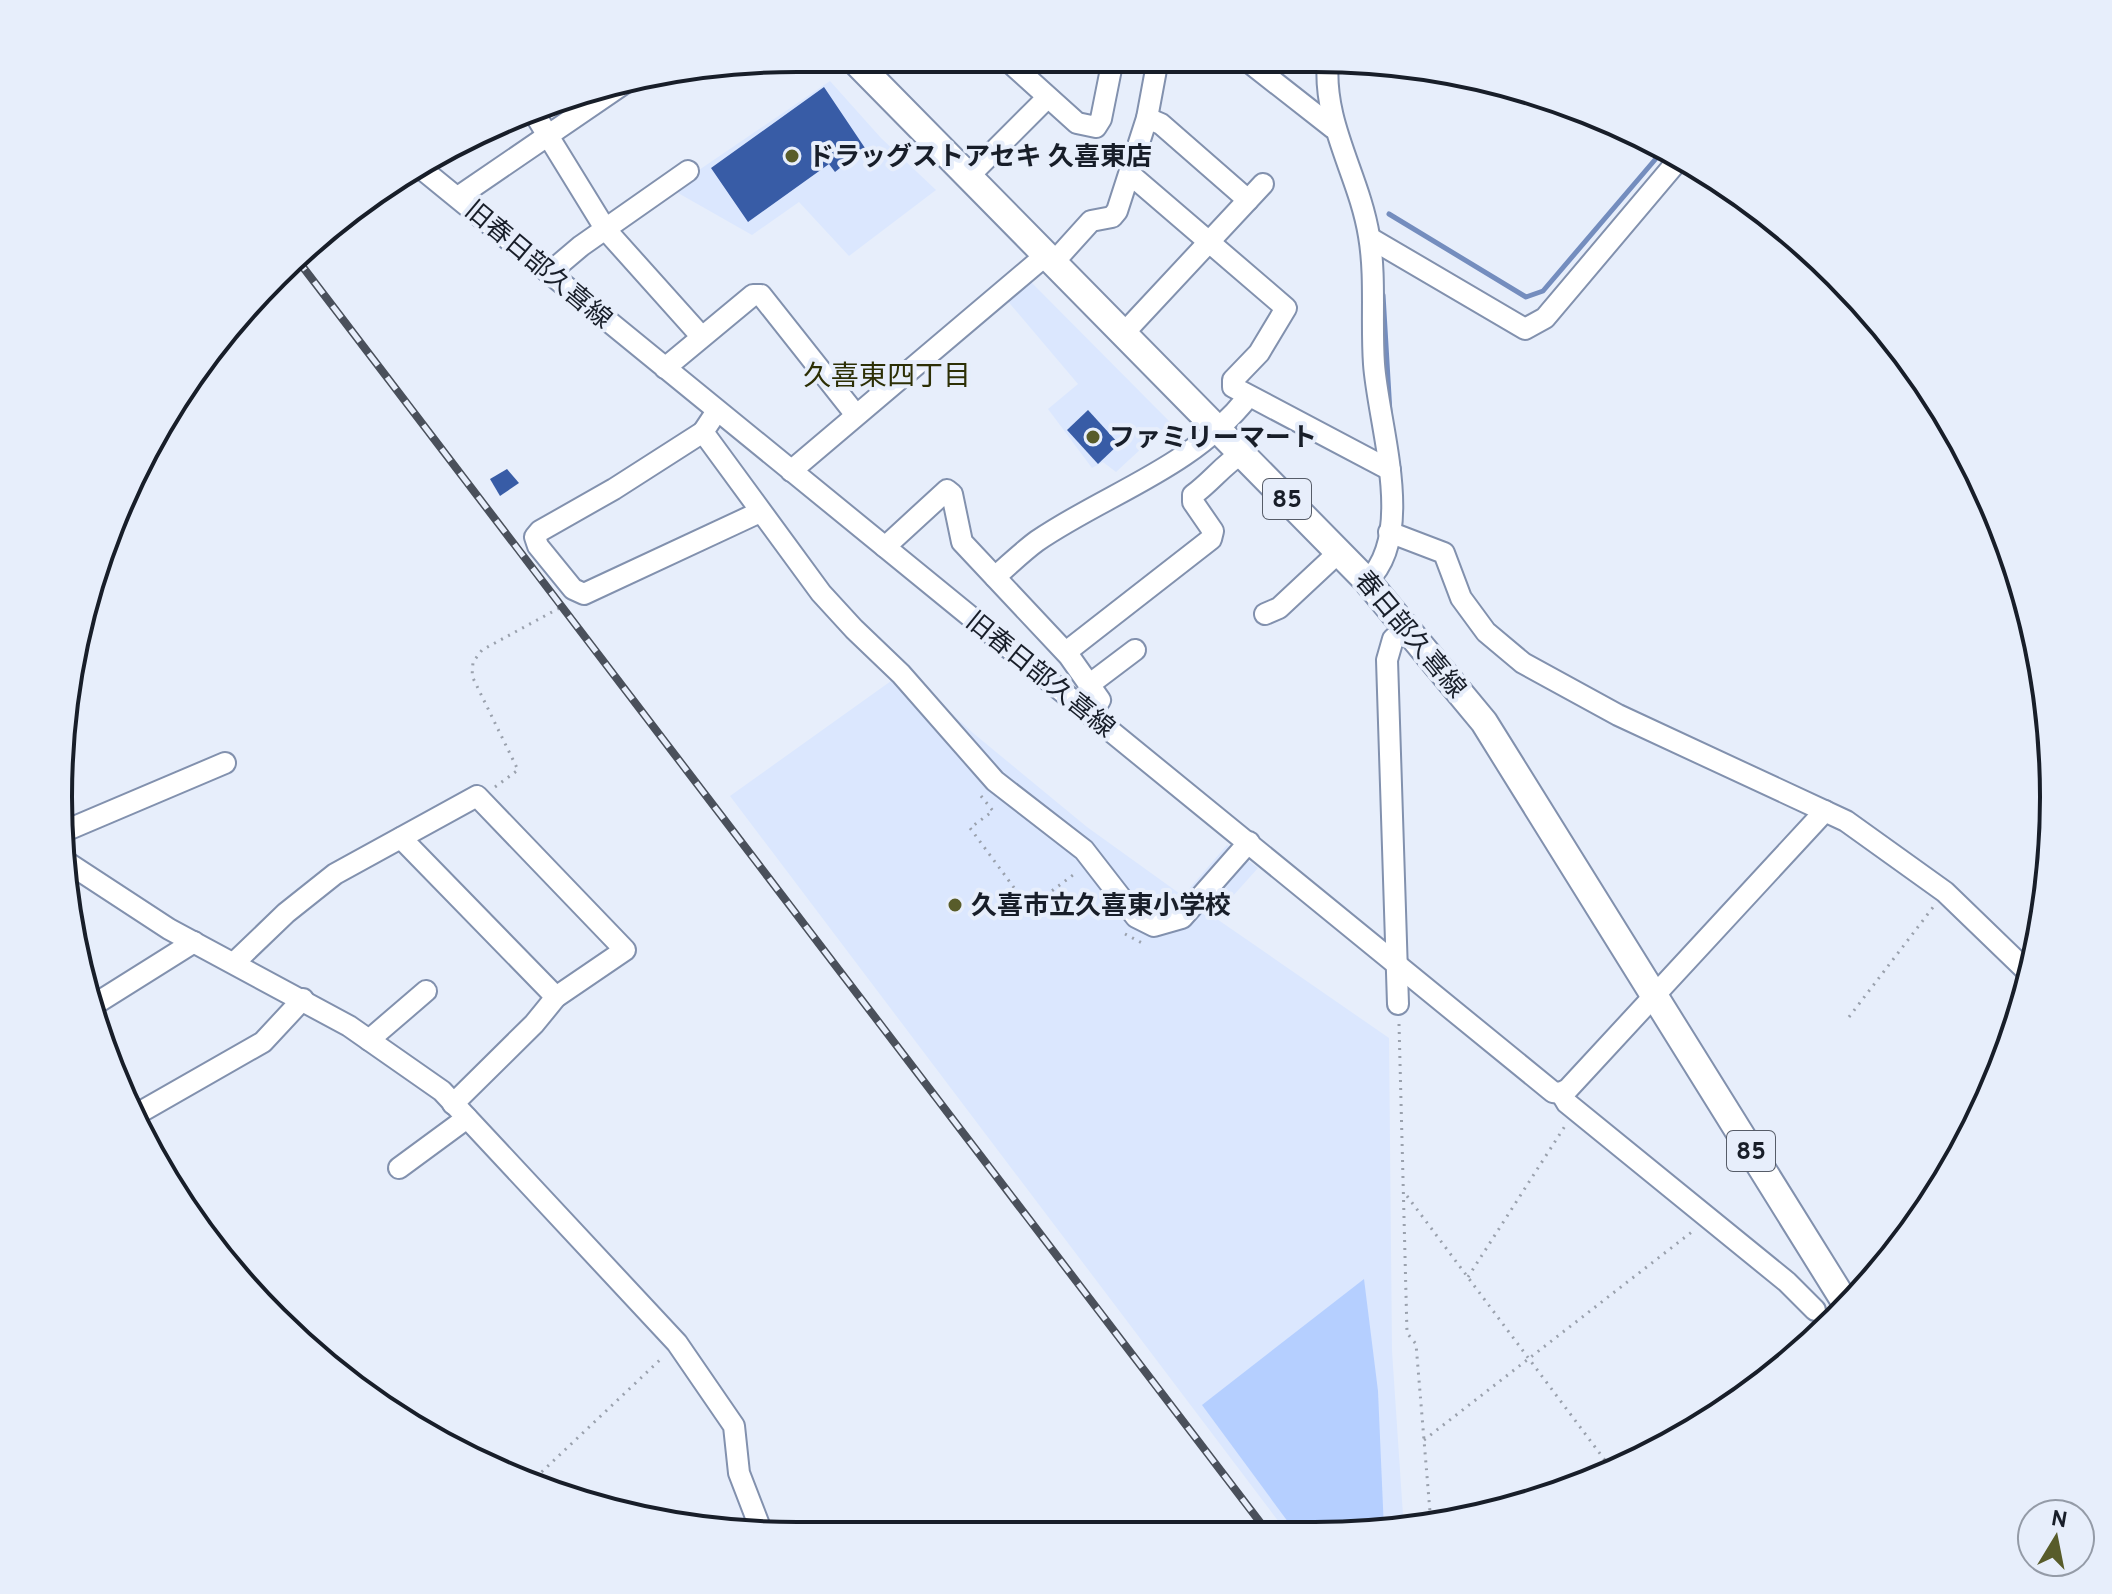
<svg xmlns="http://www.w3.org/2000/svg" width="2112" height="1594" viewBox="0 0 2112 1594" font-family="Overpass,'Noto Sans JP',sans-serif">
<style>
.built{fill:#dbe7fe}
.green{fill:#b5cfff}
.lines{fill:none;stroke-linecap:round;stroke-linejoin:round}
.stream{stroke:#748dbe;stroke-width:5}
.building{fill:#385ca6}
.minor-casing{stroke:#8291ae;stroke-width:24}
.major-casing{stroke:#8291ae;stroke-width:30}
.path{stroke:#9aa1ad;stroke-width:3;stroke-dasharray:2 6;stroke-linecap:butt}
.minor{stroke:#fff;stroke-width:20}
.major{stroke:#fff;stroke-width:26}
.rail-casing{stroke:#4a505b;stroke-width:8}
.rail{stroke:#e7eefb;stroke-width:5;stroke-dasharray:15;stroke-linecap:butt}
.poi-dot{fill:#585c2a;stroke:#e7eefb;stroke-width:3}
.labels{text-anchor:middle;stroke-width:8;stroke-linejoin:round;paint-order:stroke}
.shield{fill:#e7eefb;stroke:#565c68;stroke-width:2}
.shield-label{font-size:24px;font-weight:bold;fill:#181e29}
.poi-label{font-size:26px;font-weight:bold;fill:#181e29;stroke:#e7eefb;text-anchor:start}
.street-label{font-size:26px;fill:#181e29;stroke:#e7eefb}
.neighbourhood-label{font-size:28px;fill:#2c2f05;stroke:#e7eefb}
.rim{fill:none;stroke:#181e29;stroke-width:4}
</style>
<rect width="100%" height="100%" fill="#e7eefb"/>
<g class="built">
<path d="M830,81L881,138L936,190L849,256L799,202L752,235L671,189Z"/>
<path d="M1028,279L1170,422L1116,472L1103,462L1092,468L1048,409L1078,384L1006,299Z"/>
<path d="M905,671L973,733L1087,827L1183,896L1227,845L1258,868L1214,917L1389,1038L1392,1351L1404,1530H1285L730,796Z"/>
</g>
<path class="green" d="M1364,1279L1378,1391L1384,1530H1294L1202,1405Z"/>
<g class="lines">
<g class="stream">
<path d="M1389,214L1526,297L1543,291L1665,148"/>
<path d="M1383,295L1390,413"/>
</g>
</g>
<g class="building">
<path d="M824,87L865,148L835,172L829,164L748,222L711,168Z"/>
<path d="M1088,410L1119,444L1098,464L1067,430Z"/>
<path d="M507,469L519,483L500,496L490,479Z"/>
</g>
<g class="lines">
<g class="minor-casing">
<g id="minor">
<path d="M1006,59L1077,123L1096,127L1101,119L1113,59"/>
<path d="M1245,59L1333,128"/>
<path d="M1328,59C1322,124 1359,174 1369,236C1376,277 1371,322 1374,364C1378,424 1417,535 1367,581"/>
<path d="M534,113L606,230L701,336"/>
<path d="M1147,118L1161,124L1248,200"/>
<path d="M417,165L1553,1092L1561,1093L1568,1089L1825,811"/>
<path d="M1131,175L1286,308L1259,353L1233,380V387L1390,470"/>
<path d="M968,177L1047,98"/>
<path d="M458,197L629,80"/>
<path d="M1370,238L1525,329L1545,318L1680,158"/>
<path d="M1053,263L1091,221L1112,217L1117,211L1147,118L1158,59"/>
<path d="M549,273L581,246L688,171"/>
<path d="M1124,333L1263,184"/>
<path d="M665,368L753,295H761L856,415"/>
<path d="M717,411L703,432L821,593L854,629L901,674L995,781L1084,850L1136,917L1154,926L1182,918L1249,842"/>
<path d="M703,432L614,489L540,531L535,537L538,546L573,589L584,594L760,512"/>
<path d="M791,471L1046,255"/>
<path d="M1389,532L1444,553L1461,598L1486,632L1523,663L1618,715L1846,821L1945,892L2030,974"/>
<path d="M885,547L947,490L952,494L962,542L1069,656L1100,700L1091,714"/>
<path d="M995,577C1009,565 1022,552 1037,541C1109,492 1191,469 1248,397"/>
<path d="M1265,614L1279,608L1339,552"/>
<path d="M1066,652L1211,539L1213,531L1193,502V495C1212,481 1222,466 1242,453"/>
<path d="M1090,684L1135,650"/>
<path d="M60,833L225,763"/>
<path d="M401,838L556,997"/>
<path d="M62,859L169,929L349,1026L442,1091L677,1343L734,1426L739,1473L761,1530"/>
<path d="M235,962L286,913L335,874L477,796L625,950L556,997L534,1024L453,1104"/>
<path d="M1398,1004L1387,660L1393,639L1407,626"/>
<path d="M92,1006L194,942"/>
<path d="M369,1040L426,991"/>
<path d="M1561,1093L1567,1103L1787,1282L1815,1310"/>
<path d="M137,1114L263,1042L303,999"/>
<path d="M399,1168L467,1118"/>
</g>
</g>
<g class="major-casing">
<path id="major" d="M852,58L1367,581L1484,722L1848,1307"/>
</g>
<g class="path">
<path d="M820,58L834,73"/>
<path d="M495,787L518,770L472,676L473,662L482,650L563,606"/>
<path d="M981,796L993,811L970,828L1029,908L1077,872"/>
<path d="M1125,934L1142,943"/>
<path d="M1849,1017L1934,906"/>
<path d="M1399,1024L1407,1333L1416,1344L1431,1524"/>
<path d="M1407,1196L1613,1471"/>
<path d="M1468,1277L1565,1126"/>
<path d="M1424,1440L1693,1231"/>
<path d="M530,1483L663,1357"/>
</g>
<use href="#minor" class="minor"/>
<use href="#major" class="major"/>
<g class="rail-casing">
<path id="rail" d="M296,258L1266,1530"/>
</g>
<use href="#rail" class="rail"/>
</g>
<g class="poi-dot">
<circle cx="792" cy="156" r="8"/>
<circle cx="1093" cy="437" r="8"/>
<circle cx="955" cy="905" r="8"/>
</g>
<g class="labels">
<g class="shield">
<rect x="1263" y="479" width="48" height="40" rx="6"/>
<rect x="1727" y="1131" width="48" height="40" rx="6"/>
</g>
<g class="shield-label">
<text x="1287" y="507">85</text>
<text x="1751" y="1159">85</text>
</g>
<g class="poi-label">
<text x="808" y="165">ドラッグストアセキ 久喜東店</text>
<text x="1109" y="446">ファミリーマート</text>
<text x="971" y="914">久喜市立久喜東小学校</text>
</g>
<g class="street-label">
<text transform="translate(539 264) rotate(40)" y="9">旧春日部久喜線</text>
<text transform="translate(1411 634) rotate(50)" y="9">春日部久喜線</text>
<text transform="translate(1041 674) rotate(39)" y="9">旧春日部久喜線</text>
</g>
<g class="neighbourhood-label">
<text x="887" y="385">久喜東四丁目</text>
</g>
</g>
<path d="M0 0H2112V1594H0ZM797 72H1315A725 725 0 0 1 2040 797V797A725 725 0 0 1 1315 1522H797A725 725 0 0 1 72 797V797A725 725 0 0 1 797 72Z" fill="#e7eefb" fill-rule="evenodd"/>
<path class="rim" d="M797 72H1315A725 725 0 0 1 2040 797V797A725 725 0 0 1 1315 1522H797A725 725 0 0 1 72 797V797A725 725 0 0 1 797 72Z"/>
<g transform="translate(2056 1538) rotate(10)"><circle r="38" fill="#e7eefb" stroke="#949ba7" stroke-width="2"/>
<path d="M0-6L14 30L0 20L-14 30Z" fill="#585c2a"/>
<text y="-12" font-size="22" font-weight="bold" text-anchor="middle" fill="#181e29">N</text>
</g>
</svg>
